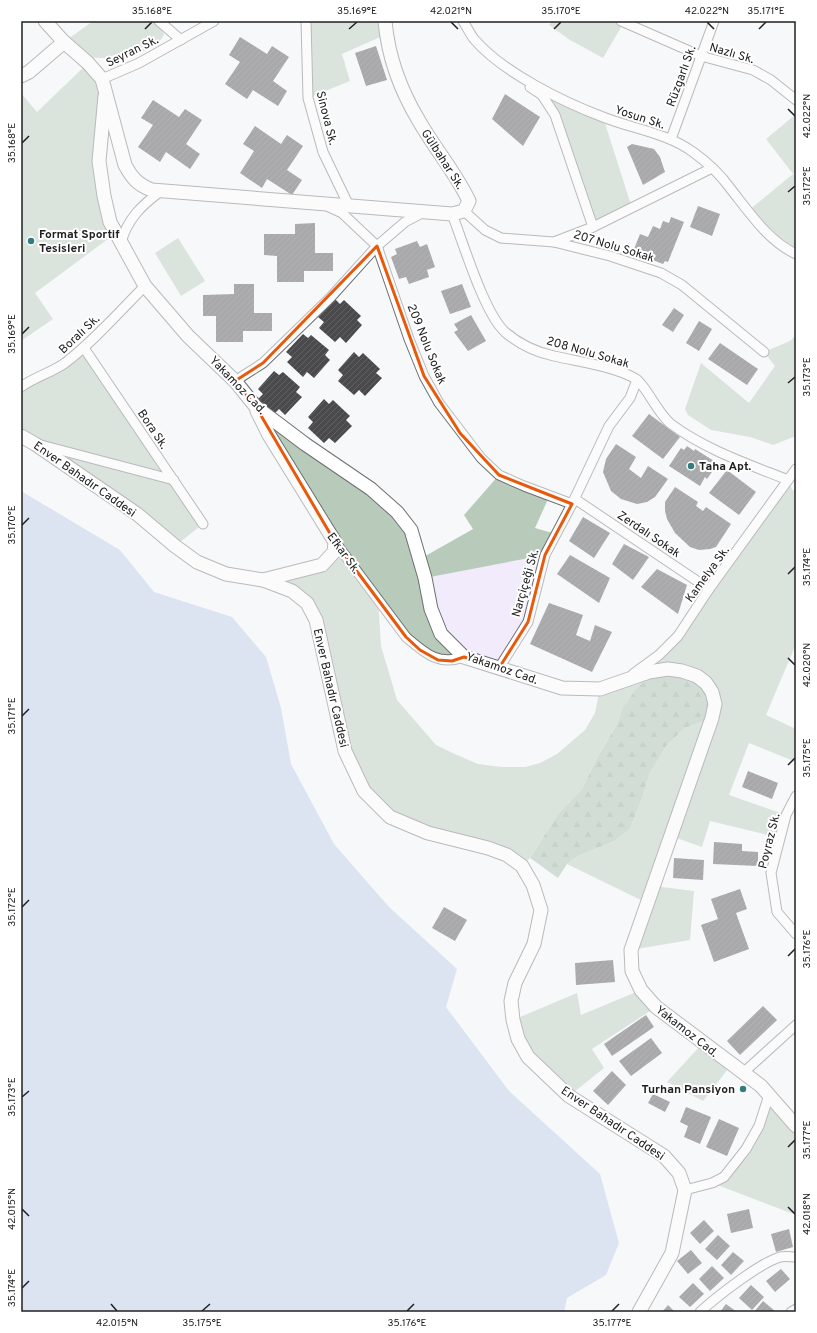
<svg xmlns="http://www.w3.org/2000/svg" width="817" height="1333" viewBox="0 0 817 1333" font-family="Overpass,sans-serif">
<style>
.commercial{fill:#f1ebfc}
.grass{fill:#b8cbbb}
.forest{fill:url(#forest-firs)}
.water{fill:#bbcbe6}
.building{fill:url(#building-hatch)}
.lines{fill:none;stroke-linecap:round;stroke-linejoin:round}
.street-casing{stroke:#6e6f71;stroke-width:11}
.secondary-casing{stroke:#6e6f71;stroke-width:15}
.street{stroke:#fff;stroke-width:9}
.secondary{stroke:#fff;stroke-width:13}
.marked{fill:none;stroke:#e8590c;stroke-width:3;stroke-linejoin:round}
.ticks{fill:none;stroke:#202021;stroke-width:1.5}
.poi-dot{fill:#337c80;stroke:#fff;stroke-width:1.5}
.labels{text-anchor:middle;stroke-width:4;stroke-linejoin:round;paint-order:stroke}
.street-label{font-size:12px;fill:#202021;stroke:#fff}
.poi-label{font-size:12px;font-weight:bold;fill:#202021;stroke:#fff;text-anchor:start}
.neatline{fill:none;stroke:#202021;stroke-width:1.5}
.ticks-label{font-size:10px;text-anchor:middle;fill:#202021}
</style>
<defs>
<pattern id="forest-firs" width="22" height="20" patternUnits="userSpaceOnUse"><rect width="22" height="20" fill="#a4bfa9"/><path d="M5 1l3.5 6h-7zM16 11l3.5 6h-7z" fill="#8da491"/></pattern>
<pattern id="building-hatch" width="6" height="6" patternUnits="userSpaceOnUse"><rect width="6" height="6" fill="#4a4a4c"/><path d="M-1 1l2-2M0 6l6-6M5 7l2-2" fill="none" stroke="#616162"/></pattern>
</defs>
<rect width="100%" height="100%" fill="#f7f8fa"/>
<path class="commercial" d="M545,555L533,608L499,668L464,657L441,634L425,578Z"/>
<g class="grass">
<path d="M93,21H157L164,34C155,58 95,64 75,52C71,49 67,45 64,42Z"/>
<path d="M306,21H385L387,34L342,54L350,81L308,98Z"/>
<path d="M552,21H621L624,22L603,58L570,40L549,25Z"/>
<path d="M88,63L102,79L100,138L116,233L35,293L53,319L21,341V93L37,112Z"/>
<path d="M542,95L603,117L632,208L593,227L555,115Z"/>
<path d="M796,114V171L793,174L796,177V246L786,249L748,211L793,174L766,139Z"/>
<path d="M178,238L205,281L181,296L155,253Z"/>
<path d="M796,335V436L773,445L750,437L711,430L688,415L685,409L701,363L749,403L775,366L764,352L790,341Z"/>
<path d="M84,348L203,524L175,546L21,436V387Z"/>
<path d="M256,407L397,512L420,559L473,529L464,515L499,475L549,497L535,528L556,534L545,555L425,578L431,609L464,657L452,661L420,650L378,599L381,646L397,700L436,745L457,755L478,764L501,767H525L540,763L557,754L585,730L595,713L600,689L624,681L659,655L788,480L793,491L796,488V644L766,715L796,729V762L749,743L729,795L786,815L780,838L710,821L702,847L671,836L654,886L694,891L690,940L631,950L647,903L567,864L578,856L615,841L630,829L642,799L649,775L667,745L685,728L712,718L622,709L617,724L597,758L582,789L558,814L530,858L522,866L390,817L364,791L345,751L307,603L263,580L322,565L334,552Z"/>
<path d="M641,990L656,1007L592,1049L604,1068L569,1096L544,1073L513,1020L577,993L581,1015Z"/>
<path d="M702,1044L731,1065L703,1101L667,1082Z"/>
<path d="M769,1095L796,1126V1215L712,1183L746,1149Z"/>
</g>
<path class="forest" d="M656,671L706,683L712,718L685,728L667,745L649,775L642,799L630,829L615,841L578,856L567,864L558,878L530,858L558,814L582,789L597,758L617,724L622,709L637,688Z"/>
<path class="water" d="M21,491L120,550L154,592L232,617L266,657L281,708L291,764L334,844L389,907L457,969L446,1007L509,1091L600,1174L619,1243L606,1275L567,1298L564,1312H21Z"/>
<g class="building">
<path d="M240,37L267,54L272,46L289,57L273,81L287,91L278,106L253,90L247,99L225,84L240,62L229,55Z"/>
<path d="M376,46L387,80L366,86L355,53Z"/>
<path d="M505,94L540,117L523,146L492,119Z"/>
<path d="M153,100L179,117L185,109L202,120L186,144L200,154L190,169L166,152L160,162L138,147L153,125L141,118Z"/>
<path d="M255,126L281,144L287,135L303,146L287,170L302,180L292,195L267,179L262,188L240,173L254,151L243,144Z"/>
<path d="M632,144L654,149L660,157L665,172L643,185L627,147Z"/>
<path d="M698,206L720,214L712,236L690,227Z"/>
<path d="M671,217L684,222L668,262L665,261L663,264L637,254L638,251L634,249L640,234L648,237L653,226L660,229L663,221L669,223Z"/>
<path d="M315,223V253H333V271H304V282H277V256L264,255V234H295V224Z"/>
<path d="M417,241L420,247L427,244L435,267L427,270L429,277L409,284L406,277L399,279L391,257L397,254L395,249Z"/>
<path d="M234,284H254V313H272V331H243V342H216V316H203V295L234,294Z"/>
<path d="M462,284L471,307L450,314L441,291Z"/>
<path d="M335,299L340,304L344,300L361,316L357,320L362,325L346,343L340,337L335,342L319,328L324,322L318,317Z"/>
<path d="M674,308L684,315L673,332L662,325Z"/>
<path d="M471,315L486,341L468,351L454,332L458,330L454,324Z"/>
<path d="M699,321L712,329L699,351L686,343Z"/>
<path d="M303,334L308,338L311,335L329,350L325,355L330,360L314,378L307,372L303,377L287,362L292,357L286,352Z"/>
<path d="M720,343L758,369L747,385L708,359Z"/>
<path d="M354,352L359,357L363,353L380,369L376,373L382,378L365,396L359,390L354,395L338,381L343,375L338,370Z"/>
<path d="M274,371L279,375L283,372L300,387L296,392L302,397L285,415L279,409L274,414L258,399L263,394L258,389Z"/>
<path d="M324,399L329,404L333,400L350,416L346,420L352,426L335,443L329,438L324,443L308,428L313,422L308,417Z"/>
<path d="M649,414L680,437L663,459L632,436Z"/>
<path d="M616,444L636,457L629,469L641,478L648,466L668,479L655,497L647,502L637,504L621,499L611,491L603,472L606,459Z"/>
<path d="M687,446L694,451L695,449L714,461L711,467L714,469L707,479L705,477L700,486L669,466L681,448L684,450Z"/>
<path d="M727,470L756,492L739,515L709,493Z"/>
<path d="M675,487L698,502L696,506L703,511L706,507L731,524L716,547L710,549L699,550L690,547L675,533L667,519L665,511V502Z"/>
<path d="M583,517L610,533L594,558L569,541Z"/>
<path d="M624,544L649,557L633,580L612,564Z"/>
<path d="M570,555L610,578L599,603L557,574Z"/>
<path d="M657,569L687,585L678,614L641,587Z"/>
<path d="M549,603L583,615L576,635L590,641L595,625L612,632L592,672L530,644Z"/>
<path d="M748,771L778,783L772,799L742,787Z"/>
<path d="M714,842L742,844V851L758,852V866L713,864Z"/>
<path d="M674,858L704,860L703,880L673,878Z"/>
<path d="M740,889L747,909L736,913L749,949L714,962L701,925L718,919L711,899Z"/>
<path d="M444,907L467,920L455,941L432,928Z"/>
<path d="M613,960L615,982L576,985L575,963Z"/>
<path d="M763,1006L777,1020L740,1055L727,1041Z"/>
<path d="M646,1015L654,1027L612,1056L604,1044Z"/>
<path d="M651,1038L662,1053L631,1076L619,1061Z"/>
<path d="M612,1071L626,1085L608,1105L593,1091Z"/>
<path d="M653,1094L670,1102L665,1112L648,1103Z"/>
<path d="M686,1107L711,1117L700,1144L684,1137L688,1126L680,1122Z"/>
<path d="M719,1119L739,1128L727,1156L706,1147Z"/>
<path d="M749,1209L753,1228L731,1233L727,1214Z"/>
<path d="M704,1220L714,1231L700,1244L690,1233Z"/>
<path d="M789,1229L793,1247L776,1252L771,1234Z"/>
<path d="M718,1235L730,1246L717,1260L705,1249Z"/>
<path d="M691,1250L702,1263L688,1274L677,1261Z"/>
<path d="M733,1252L744,1261L731,1275L721,1265Z"/>
<path d="M712,1266L724,1278L710,1291L699,1279Z"/>
<path d="M781,1269L790,1279L775,1292L766,1281Z"/>
<path d="M693,1283L704,1294L690,1307L679,1297Z"/>
<path d="M751,1285L764,1297L752,1310L739,1298Z"/>
<path d="M763,1301L775,1311V1312H754Z"/>
<path d="M726,1304L737,1312H720Z"/>
<path d="M668,1305L675,1312H662Z"/>
</g>
<g class="lines">
<g class="street-casing">
<g id="street">
<path d="M159,21L181,40"/>
<path d="M306,21L308,98L323,152L349,206"/>
<path d="M463,21C467,27 470,34 474,39C502,72 563,102 603,117C633,129 667,133 693,152C707,162 720,174 730,188C749,212 768,241 796,254"/>
<path d="M621,21L701,56L753,70L771,80L796,100"/>
<path d="M102,79L139,63L214,21"/>
<path d="M530,87L542,95L555,115L593,227"/>
<path d="M671,139L714,21"/>
<path d="M329,207L342,213L377,246L409,339L424,376L439,403L481,458L499,475L524,486L572,504L609,426L630,398L637,380"/>
<path d="M464,211L485,230L501,238L554,242L610,256L661,273L682,285L764,352"/>
<path d="M452,214C463,242 484,313 505,332C519,344 536,352 554,356C579,362 614,366 636,379C645,384 658,414 671,424C706,450 748,464 788,480"/>
<path d="M554,242L593,227L712,168"/>
<path d="M121,243C127,219 142,205 161,191"/>
<path d="M84,348L203,524"/>
<path d="M235,381L263,363L331,297L377,246L405,222L424,212"/>
<path d="M21,387C34,377 51,373 65,363C94,341 119,312 145,286"/>
<path d="M41,445L174,480"/>
<path d="M575,499L709,589"/>
<path d="M335,542L406,637C425,653 438,666 464,657"/>
<path d="M499,668L528,622L545,555L572,504"/>
<path d="M633,674L659,655L678,636L709,589L796,469"/>
<path d="M796,796L786,815L771,873L777,912L796,934"/>
<path d="M743,1073L796,1025"/>
<path d="M685,1190L712,1183L724,1177L746,1149L759,1126L769,1095"/>
<path d="M700,1312C716,1297 760,1263 780,1257C785,1256 791,1257 796,1257"/>
<path d="M791,1312L796,1309"/>
</g>
</g>
<g class="secondary-casing">
<g id="secondary">
<path d="M45,21L64,42L88,63L102,79L125,165C132,178 138,185 152,190L452,214L464,211L469,201C456,173 435,149 419,121C401,91 388,56 385,21"/>
<path d="M21,76L29,72L64,42"/>
<path d="M105,96L99,161L104,196L110,222L145,286L188,336L235,381L256,407L305,444L371,489L397,512L411,530L425,578L431,609L441,634L464,657L562,688L600,689L649,672L668,669L682,671L697,676L706,683L712,692L715,704L712,718L631,950L632,971L641,990L656,1007L761,1086L796,1126"/>
<path d="M257,411L269,435L335,542L334,552L322,565L263,580"/>
<path d="M21,436L35,444L137,514L175,546L197,562L226,574L263,580L292,591L307,603L316,620L345,751L364,791L390,817L428,833L488,848L507,855L522,866L533,885L541,910L534,944L515,983L511,1001L513,1020L518,1039L528,1057L569,1096L664,1156L679,1173L685,1190L672,1253L639,1312"/>
</g>
</g>
<use href="#street" class="street"/>
<use href="#secondary" class="secondary"/>
</g>
<path d="M0 0H817V1333H0ZM377,246L424,376L460,433L499,475L572,504L545,555L528,622L499,668L464,657L452,661L438,660L420,650L406,637L335,542L256,407L235,381L263,363Z" fill="#f7f8fa" fill-opacity=".55" fill-rule="evenodd"/>
<path class="marked" d="M377,246L424,376L460,433L499,475L572,504L545,555L528,622L499,668L464,657L452,661L438,660L420,650L406,637L335,542L256,407L235,381L263,363Z"/>
<path class="ticks" d="M451,22L458,29M707,22L714,29M145,29L152,22M349,29L357,22M554,29L561,22M759,29L766,22M788,109L795,116M22,143L29,136M788,192L795,186M22,334L29,327M788,383L795,377M22,525L29,518M788,574L795,567M788,658L795,665M22,716L29,709M788,765L795,758M22,907L29,900M788,956L795,949M22,1097L29,1091M788,1147L795,1140M788,1207L795,1214M22,1209L29,1216M22,1288L29,1281M111,1304L117,1311M202,1311L210,1304M407,1311L414,1304M612,1311L619,1304"/>
<g class="poi-dot">
<circle cx="31" cy="241" r="4"/>
<circle cx="691" cy="466" r="4"/>
<circle cx="743" cy="1089" r="4"/>
</g>
<g class="labels">
<g class="street-label">
<text transform="translate(132 51) rotate(-26)" y="4">Seyran Sk.</text>
<text transform="translate(732 53) rotate(16)" y="4">Nazlı Sk.</text>
<text transform="translate(681 76) rotate(-70)" y="4">Rüzgarlı Sk.</text>
<text transform="translate(640 117) rotate(18)" y="4">Yosun Sk.</text>
<text transform="translate(327 118) rotate(76)" y="4">Sinova Sk.</text>
<text transform="translate(443 159) rotate(57)" y="4">Gülbahar Sk.</text>
<text transform="translate(614 246) rotate(17)" y="4">207 Nolu Sokak</text>
<text transform="translate(79 334) rotate(-43)" y="4">Boralı Sk.</text>
<text transform="translate(427 344) rotate(68)" y="4">209 Nolu Sokak</text>
<text transform="translate(588 352) rotate(16)" y="4">208 Nolu Sokak</text>
<text transform="translate(238 385) rotate(46)" y="4">Yakamoz Cad.</text>
<text transform="translate(153 429) rotate(56)" y="4">Bora Sk.</text>
<text transform="translate(85 479) rotate(35)" y="4">Enver Bahadır Caddesi</text>
<text transform="translate(649 534) rotate(34)" y="4">Zerdalı Sokak</text>
<text transform="translate(344 553) rotate(54)" y="4">Efkar Sk.</text>
<text transform="translate(707 574) rotate(-54)" y="4">Kamelya Sk.</text>
<text transform="translate(525 583) rotate(-74)" y="4">Narçiçeği Sk.</text>
<text transform="translate(502 668) rotate(19)" y="4">Yakamoz Cad.</text>
<text transform="translate(331 688) rotate(77)" y="4">Enver Bahadır Caddesi</text>
<text transform="translate(769 841) rotate(-76)" y="4">Poyraz Sk.</text>
<text transform="translate(687 1031) rotate(38)" y="4">Yakamoz Cad.</text>
<text transform="translate(613 1123) rotate(34)" y="4">Enver Bahadır Caddesi</text>
</g>
<g class="poi-label">
<text x="39" y="238">Format Sportif<tspan x="39" dy="14">Tesisleri</tspan></text>
<text x="699" y="470">Taha Apt.</text>
<text x="735" y="1093" text-anchor="end">Turhan Pansiyon</text>
</g>
</g>
<rect width="817" height="1333" fill="none" stroke="#ffffff" stroke-width="44"/>
<rect x="22" y="22" width="773" height="1289" class="neatline"/>
<g class="ticks-label">
<text x="152" y="14">35.168°E</text>
<text x="357" y="14">35.169°E</text>
<text x="451" y="14">42.021°N</text>
<text x="561" y="14">35.170°E</text>
<text x="707" y="14">42.022°N</text>
<text x="766" y="14">35.171°E</text>
<text transform="translate(806 116) rotate(-90)" y="4">42.022°N</text>
<text transform="translate(11 143) rotate(-90)" y="4">35.168°E</text>
<text transform="translate(806 186) rotate(-90)" y="4">35.172°E</text>
<text transform="translate(11 334) rotate(-90)" y="4">35.169°E</text>
<text transform="translate(806 377) rotate(-90)" y="4">35.173°E</text>
<text transform="translate(11 525) rotate(-90)" y="4">35.170°E</text>
<text transform="translate(806 567) rotate(-90)" y="4">35.174°E</text>
<text transform="translate(806 665) rotate(-90)" y="4">42.020°N</text>
<text transform="translate(11 716) rotate(-90)" y="4">35.171°E</text>
<text transform="translate(806 758) rotate(-90)" y="4">35.175°E</text>
<text transform="translate(11 907) rotate(-90)" y="4">35.172°E</text>
<text transform="translate(806 949) rotate(-90)" y="4">35.176°E</text>
<text transform="translate(11 1097) rotate(-90)" y="4">35.173°E</text>
<text transform="translate(806 1140) rotate(-90)" y="4">35.177°E</text>
<text transform="translate(11 1209) rotate(-90)" y="4">42.015°N</text>
<text transform="translate(806 1214) rotate(-90)" y="4">42.018°N</text>
<text transform="translate(11 1288) rotate(-90)" y="4">35.174°E</text>
<text x="117" y="1326">42.015°N</text>
<text x="202" y="1326">35.175°E</text>
<text x="407" y="1326">35.176°E</text>
<text x="612" y="1326">35.177°E</text>
</g>
</svg>
